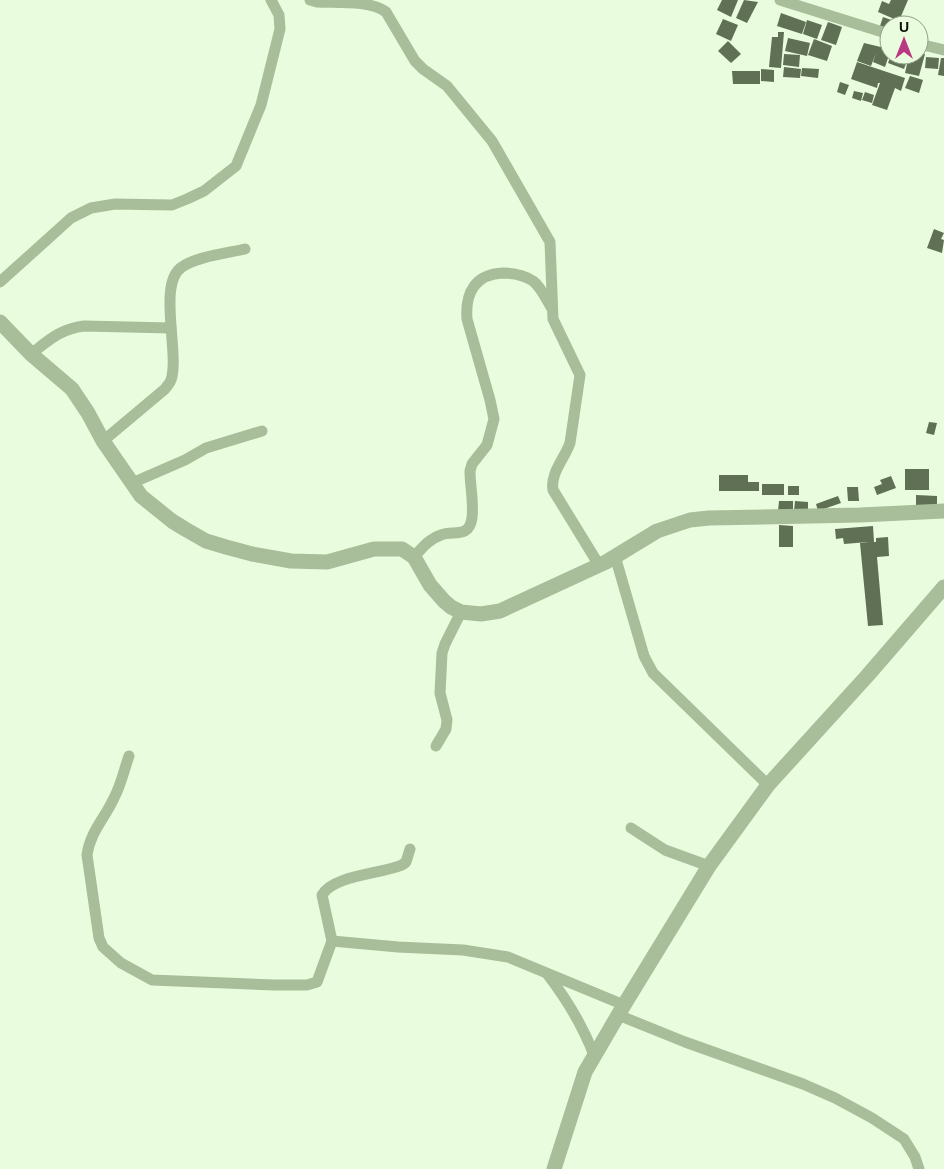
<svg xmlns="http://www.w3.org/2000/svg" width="944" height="1169" viewBox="0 0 944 1169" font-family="Arial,sans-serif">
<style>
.building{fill:#607054}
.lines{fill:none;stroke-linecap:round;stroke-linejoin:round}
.minor{stroke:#a8bd99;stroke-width:11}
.tertiary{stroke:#a8bd99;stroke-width:15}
</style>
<rect width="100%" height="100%" fill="#e9fcdd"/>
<g class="building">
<path d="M722,0H738L731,17L717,10Z"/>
<path d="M744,0L758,2L747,23L736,18Z"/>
<path d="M891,0H908L899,21L878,12L882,1L889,4Z"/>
<path d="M781,13L806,22L802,34L777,26Z"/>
<path d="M883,17L897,22L896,25H889V29L880,26Z"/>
<path d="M723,19L738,25L731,41L716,34Z"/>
<path d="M807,20L822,25L817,39L803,34Z"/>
<path d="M828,22L842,27L836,45L821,40Z"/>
<path d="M778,32H784L781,68L769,67L772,37H778Z"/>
<path d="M788,38L810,43L807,56L785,51Z"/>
<path d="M814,39L832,46L827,61L808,55Z"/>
<path d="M728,41L741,54L731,63L718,51Z"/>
<path d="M864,43L889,49V55L885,67L873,62L876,53L871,66L857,61Z"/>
<path d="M919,53L925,54L919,76L905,73L909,55H919Z"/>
<path d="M784,54L800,55L799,67L783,65Z"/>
<path d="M891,55H909L904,69L888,63Z"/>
<path d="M926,57L939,58L938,69L925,68Z"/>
<path d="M941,58H944V76L938,75Z"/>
<path d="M857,62L905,78L901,91L895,88L887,110L872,105L880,83H878L877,88L851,79Z"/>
<path d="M784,67L801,69L800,78L783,77Z"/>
<path d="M802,68L819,69L818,78L801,76Z"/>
<path d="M761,69L774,70V82L761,81Z"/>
<path d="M732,71H760V84H733Z"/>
<path d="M910,76L923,80L919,93L905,88Z"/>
<path d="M840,82L849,85L845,95L837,92Z"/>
<path d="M854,91L863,93L861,101L852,98Z"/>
<path d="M865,92L874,95L872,103L862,100Z"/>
<path d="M934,229L944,233L941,239L944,240L942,253L927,248Z"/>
<path d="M929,422L937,423L934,435L926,433Z"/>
<rect x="905" y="469" width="24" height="21"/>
<path d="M719,475H748V482H759V491H719Z"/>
<path d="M891,476L896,488L877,495L874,487L882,484L880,480Z"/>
<rect x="762" y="484" width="22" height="11"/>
<rect x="788" y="486" width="11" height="9"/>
<path d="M847,487H858L859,501H848Z"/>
<path d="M916,495L937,496V505H916Z"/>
<path d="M838,496L841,503L818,511L816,504Z"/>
<path d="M779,501H793V511H778Z"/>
<path d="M795,501L808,502V511H794Z"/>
<path d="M779,525L793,526V547H779Z"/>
<path d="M873,526L874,542H876V538L888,537L889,556L877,557L883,625L868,626L860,543L868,542L844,544L843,538L836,539L835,529Z"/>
</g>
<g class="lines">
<g class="minor">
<path d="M310,0L317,2C337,3 370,0 386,12L415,61L423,69L447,86L492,141L550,242L553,319L580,375L570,443C565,458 550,473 553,490L599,565"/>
<path d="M780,0L889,34"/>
<path d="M919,44L944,50"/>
<path d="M0,282L71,218L91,208L115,204L172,205L187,199L204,191L236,166L261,105L280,29L279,15L271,0"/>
<path d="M31,354C49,340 60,329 84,326L171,328"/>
<path d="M103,441L165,389C167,386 170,383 171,380C180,354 157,283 182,267C195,257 228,253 245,249"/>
<path d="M132,483L185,460L206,448L262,431"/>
<path d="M615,556L644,656L653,673L768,785"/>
<path d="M414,557C422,548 429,539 441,535C453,530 469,539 472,518C474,503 470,486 470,471L472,464L487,445L494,419L490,400L467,319C465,293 475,274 503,273C514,273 524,275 533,281C541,287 546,299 551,307"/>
<path d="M436,746L446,729L447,720L440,693L442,653L445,644L461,612"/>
<path d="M129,756C124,770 121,785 114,798C105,818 90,832 87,855L99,938L103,947L121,963L152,980L274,985H307L317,982L332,941L398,947L463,950L508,957L624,1005"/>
<path d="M631,828L665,850L709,866"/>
<path d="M332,941L322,895C334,875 381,874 402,865L406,862L410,849"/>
<path d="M548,975C568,1001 582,1024 594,1055"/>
<path d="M618,1015L685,1042L803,1084L835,1098L872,1118L904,1139L915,1157L919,1169"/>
</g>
<g class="tertiary">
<path d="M0,322L31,354L72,389L88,413L103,441L141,496L172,521L185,529L206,541L226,547L252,554L291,561L327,562L374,549H402L414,557L430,585L444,601L451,607L461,612L481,614L500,611L606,562L657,531L690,520L709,518L860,515L944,511"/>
<path d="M554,1169L585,1072L624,1005L709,866L768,785L868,675L944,587"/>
</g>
</g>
<g transform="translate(904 40)"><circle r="24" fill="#e9fcdd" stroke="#909e87"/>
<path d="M0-4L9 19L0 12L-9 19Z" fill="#ba3984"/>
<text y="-8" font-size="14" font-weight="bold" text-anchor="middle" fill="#0a1006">U</text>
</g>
</svg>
